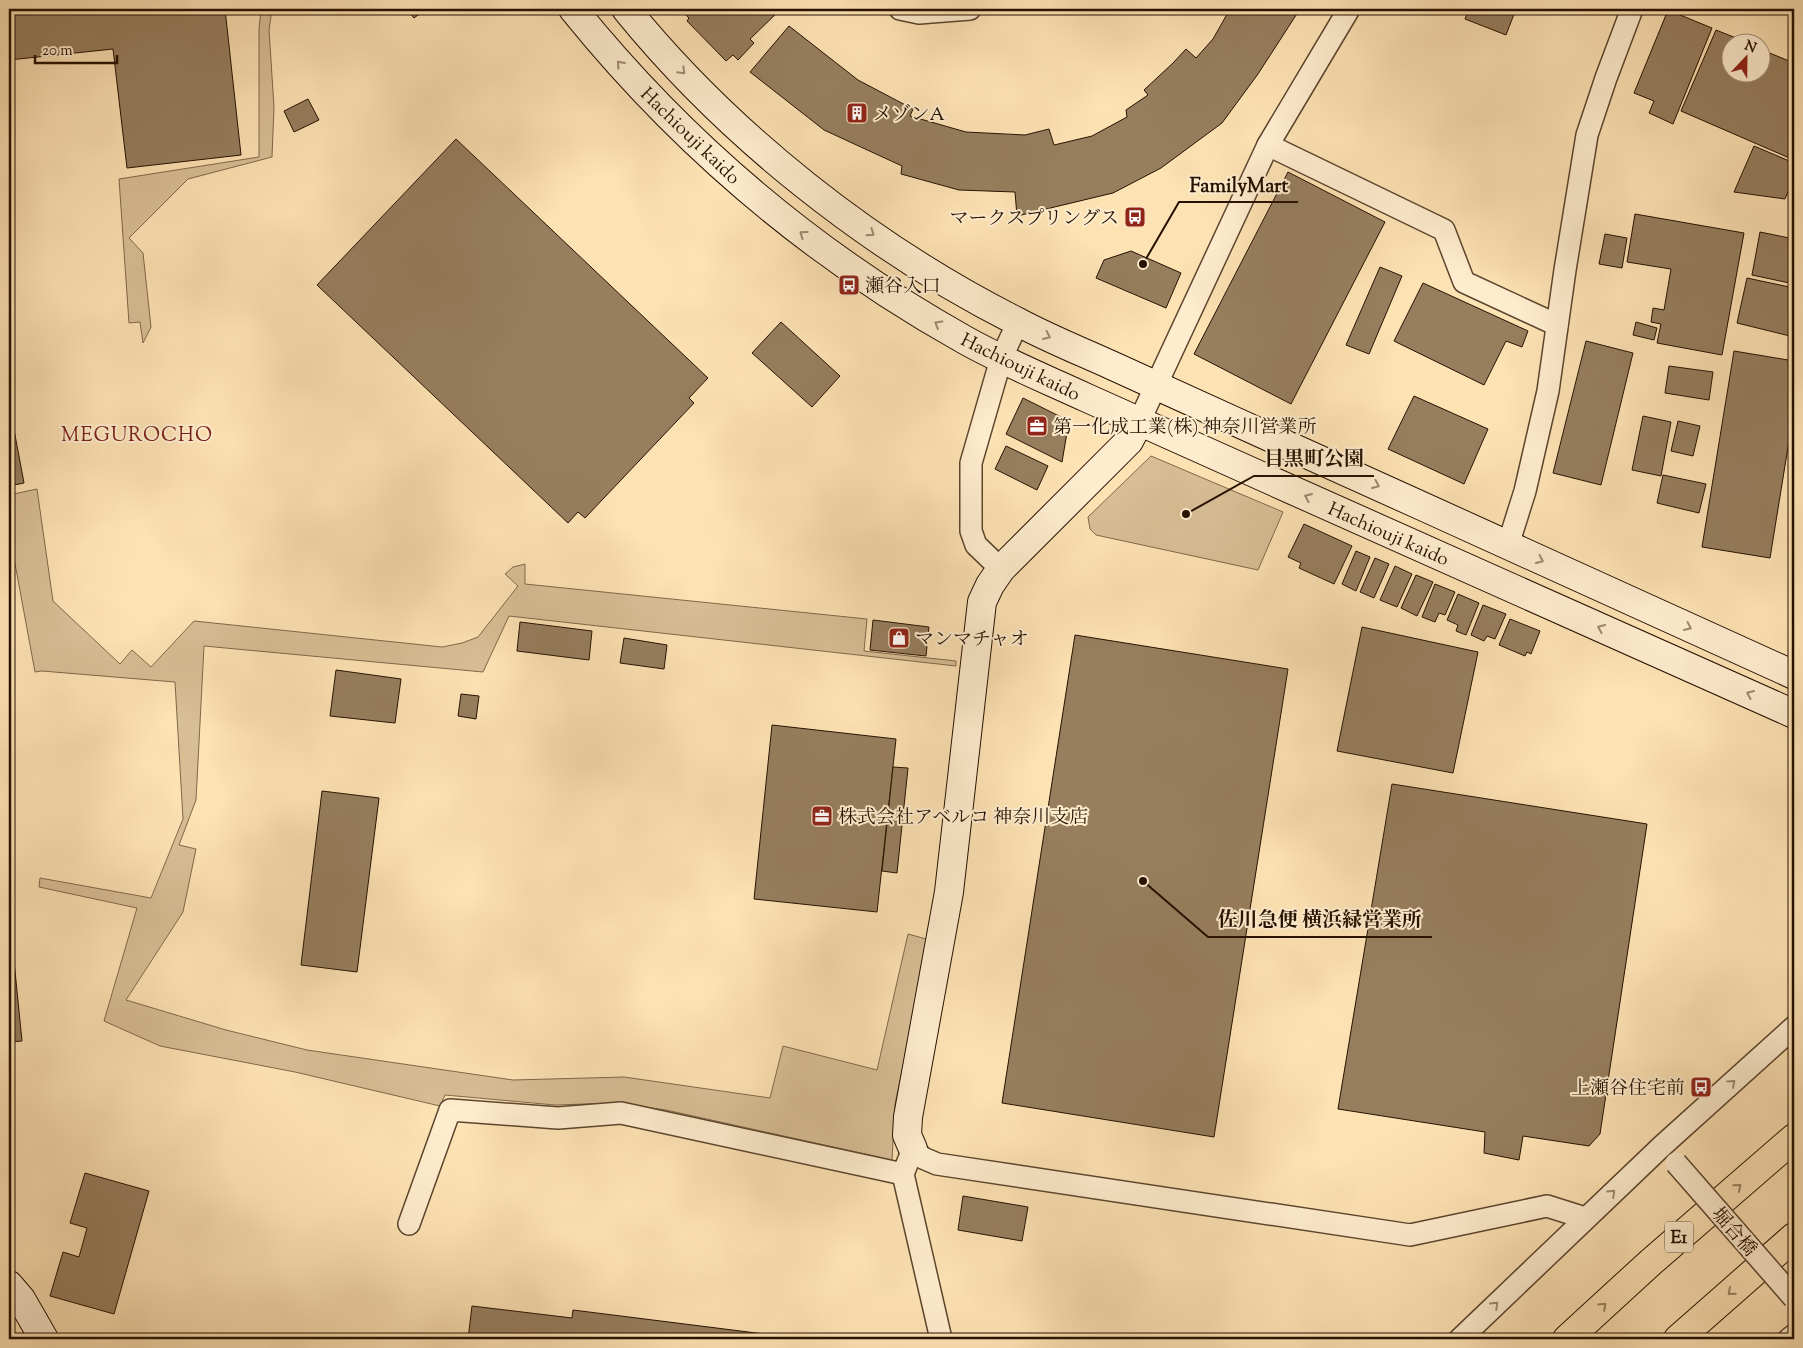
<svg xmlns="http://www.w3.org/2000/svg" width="1803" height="1348" viewBox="0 0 1803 1348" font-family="'Sorts Mill Goudy','Noto Serif JP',serif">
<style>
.green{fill:#d8be95;stroke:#7f684a}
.building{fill:#967e5e;stroke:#261100}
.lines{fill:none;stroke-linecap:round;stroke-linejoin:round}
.street-casing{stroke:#5c452d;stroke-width:24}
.secondary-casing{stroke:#261100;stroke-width:30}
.highway-casing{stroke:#261100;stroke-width:30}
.street{stroke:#feecce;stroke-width:21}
.secondary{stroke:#feecce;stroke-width:28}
.highway{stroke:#fde2b4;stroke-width:28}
.street-bridge-casing{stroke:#5c452d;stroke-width:24;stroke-linecap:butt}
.street-bridge{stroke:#feecce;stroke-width:21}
.oneway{stroke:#9d8971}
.oneway2{stroke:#9c8463}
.labels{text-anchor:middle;stroke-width:4;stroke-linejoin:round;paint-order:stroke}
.shield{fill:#feecce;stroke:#67533e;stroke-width:1}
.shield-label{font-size:18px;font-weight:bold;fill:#261100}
.poi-label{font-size:19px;fill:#261100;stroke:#feecce;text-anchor:start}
.street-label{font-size:19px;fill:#261100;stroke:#feecce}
.neighbourhood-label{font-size:20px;letter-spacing:1px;fill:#7a1f14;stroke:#feecce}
.leader{fill:none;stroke:#261100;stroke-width:2}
.callout-dot{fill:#261100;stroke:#feecce;stroke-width:2}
.callout-label{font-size:20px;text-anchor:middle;font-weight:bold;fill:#261100;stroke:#feecce;stroke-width:4;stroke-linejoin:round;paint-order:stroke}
</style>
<rect width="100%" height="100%" fill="#fde2b4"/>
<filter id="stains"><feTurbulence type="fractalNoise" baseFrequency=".004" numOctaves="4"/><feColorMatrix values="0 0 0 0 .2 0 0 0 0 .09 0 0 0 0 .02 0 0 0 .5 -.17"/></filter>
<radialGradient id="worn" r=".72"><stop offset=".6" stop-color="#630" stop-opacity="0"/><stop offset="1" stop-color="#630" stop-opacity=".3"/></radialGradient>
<g class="green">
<path d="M261,9H272L269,30L274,107L272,157L188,179L129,238L143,253L151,327L143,343L140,322L129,323L119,179L259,157V29Z"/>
<path d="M1151,456L1283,512L1258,570L1096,535L1090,529L1088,517Z"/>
<path d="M37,489L53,601L120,664L132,650L151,667L194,621L442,647L462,643L478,637L518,586L505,574L513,567L525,564V584L867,619L864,651L956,661V666L509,616L483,672L204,646L196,800L179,845L196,849L183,912L126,1000L226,1030L307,1050L513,1080L624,1077L770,1098L783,1046L877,1070L908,934L930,940L895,1104L892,1160L666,1110L617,1103L555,1105L445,1095L440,1106L295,1072L160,1046L104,1021L137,908L39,887L40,878L151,898L183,819L175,682L42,671L35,672L9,531V511L10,510L9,495Z"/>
</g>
<g class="building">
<path d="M9,9H225L241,155L127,168L113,49L9,60Z"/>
<path d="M406,9H426L414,18Z"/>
<path d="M680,9H781L750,39L754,43L738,60L733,55L726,61L687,21L689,18Z"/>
<path d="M1230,9H1300L1258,74L1222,123L1161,168L1113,193L1017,216L1015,192L959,190L901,174L902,166L824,130L750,72L789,26L858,80L913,109L910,116L966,132L1025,135L1049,129L1054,145L1092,136L1127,117L1126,110L1148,95L1144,90L1173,63L1186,49L1196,58L1213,39Z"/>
<path d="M1469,9H1516L1506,35L1465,19Z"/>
<path d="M1668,10L1712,28L1673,124L1649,113L1654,101L1634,93Z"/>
<path d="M1716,30L1746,42H1730V72H1760V49L1794,63V160L1681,111Z"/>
<path d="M308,99L319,120L294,132L284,111Z"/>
<path d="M456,139L708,378L689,398L694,403L585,518L578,512L568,523L317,285Z"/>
<path d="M1754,146L1794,163V177L1785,199L1734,192Z"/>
<path d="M1288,172L1385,222L1291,404L1194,354Z"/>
<path d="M1635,214L1744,233L1722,355L1657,343L1661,324L1651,322L1653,308L1664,310L1671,269L1627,262Z"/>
<path d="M1760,232L1794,239V284L1752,275Z"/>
<path d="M1605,234L1627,238L1622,268L1599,264Z"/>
<path d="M1131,251L1181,273L1166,308L1096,278L1104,260Z"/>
<path d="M1380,267L1402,276L1369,354L1346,345Z"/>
<path d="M1747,278L1794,288V337L1737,323Z"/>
<path d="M1423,283L1528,331L1522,347L1506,341L1484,385L1394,341Z"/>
<path d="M781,322L840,376L812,407L752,353Z"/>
<path d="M1636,322L1657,328L1654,340L1633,335Z"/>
<path d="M1586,341L1633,353L1601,485L1553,473Z"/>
<path d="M1734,351L1794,361V410L1770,558L1702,547Z"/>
<path d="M1669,366L1713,372L1709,400L1665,393Z"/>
<path d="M1414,396L1488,429L1464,484L1388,449Z"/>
<path d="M1023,398L1069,421L1062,462L1006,434Z"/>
<path d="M9,403L24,483L9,486Z"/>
<path d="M1643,416L1671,422L1661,476L1632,470Z"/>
<path d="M1678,421L1700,426L1693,456L1671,451Z"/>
<path d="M1006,446L1048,466L1037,490L995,469Z"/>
<path d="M1663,475L1706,484L1699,513L1657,503Z"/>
<path d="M1304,524L1352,546L1334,584L1299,568L1301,563L1288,557Z"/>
<path d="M1356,551L1370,557L1356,591L1342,584Z"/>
<path d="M1375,558L1389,564L1374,598L1360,592Z"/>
<path d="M1395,566L1412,574L1397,607L1380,600Z"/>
<path d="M1416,575L1433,582L1417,616L1401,608Z"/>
<path d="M1435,584L1455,592L1445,615L1439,613L1435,622L1422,617Z"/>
<path d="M1458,594L1479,603L1466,635L1456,631L1458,625L1447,620Z"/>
<path d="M1483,605L1506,614L1495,639L1487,636L1484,641L1471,635Z"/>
<path d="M1510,619L1540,631L1531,654L1527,652L1525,656L1499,645Z"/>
<path d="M873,620L929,627L926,656L870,650Z"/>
<path d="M520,622L592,631L589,660L517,651Z"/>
<path d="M1362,627L1478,652L1453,773L1337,751Z"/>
<path d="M1075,635L1288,669L1214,1137L1002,1103Z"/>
<path d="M624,638L667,645L664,669L620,663Z"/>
<path d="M336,670L401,679L395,723L330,716Z"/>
<path d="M461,694L479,696L476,719L458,716Z"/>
<path d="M772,725L896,739L877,912L754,899Z"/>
<path d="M893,767L908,768L897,873L882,871Z"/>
<path d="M1392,784L1647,824L1600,1134L1589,1146L1523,1136L1519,1160L1484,1153L1485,1132L1338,1109Z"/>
<path d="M322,791L379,798L357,972L301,965Z"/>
<path d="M14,961L22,1041L9,1042V962Z"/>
<path d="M85,1173L149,1191L114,1314L50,1296L63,1252L79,1257L87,1228L70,1223Z"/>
<path d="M963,1196L1028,1207L1022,1241L958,1230Z"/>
<path d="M472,1306L572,1318L573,1310L804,1339H468Z"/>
</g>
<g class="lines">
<g class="street-casing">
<g id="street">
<path d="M900,9L919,13L970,9"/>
<path d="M1268,145L1444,230L1464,282L1557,325"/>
<path d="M1139,422L1268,145L1349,9"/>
<path d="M1508,545L1525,491L1548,391L1565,270L1587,135L1606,78L1632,9"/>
<path d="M1001,569L976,545L971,531V463L1001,359L1018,322"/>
<path d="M409,1224L450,1110L558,1118L621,1113L903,1174"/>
<path d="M941,1339L903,1174L913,1149L923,1158L937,1164L1410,1235L1547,1206L1585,1218"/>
<path d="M1460,1339L1662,1146L1794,1027"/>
<path d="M1789,1339L1794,1335"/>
</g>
</g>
<g class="secondary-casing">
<g id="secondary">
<path d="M573,9C682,144 813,255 965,340C1004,362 1046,379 1087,398C1155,429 1223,459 1290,489C1458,564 1626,639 1794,714"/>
<path d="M626,9C729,136 871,248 1018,322C1048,338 1080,351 1111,365C1177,395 1243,425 1309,455C1471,528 1633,602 1794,675"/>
<path d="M913,1149L907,1135L908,1117L949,892L982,602L990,585L1001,569L1129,441L1139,422"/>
<path d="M9,1285L21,1299L44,1339"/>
</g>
</g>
<g class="highway-casing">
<g id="highway">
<path d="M1567,1339L1651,1262L1794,1138"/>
<path d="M1678,1339L1794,1237"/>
</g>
</g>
<use href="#street" class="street"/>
<use href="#secondary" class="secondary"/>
<use href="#highway" class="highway"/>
<g class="street-bridge-casing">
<path id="street-bridge" d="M1676,1163L1794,1298"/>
</g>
<use href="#street-bridge" class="street-bridge"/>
</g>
<defs><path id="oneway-chevron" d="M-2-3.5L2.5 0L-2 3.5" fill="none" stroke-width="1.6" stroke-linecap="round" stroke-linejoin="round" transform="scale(1.25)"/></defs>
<g class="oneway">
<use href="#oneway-chevron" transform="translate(620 64) rotate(-132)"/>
<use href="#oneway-chevron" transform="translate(682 71) rotate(45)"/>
<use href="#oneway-chevron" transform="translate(871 233) rotate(35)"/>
<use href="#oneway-chevron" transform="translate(803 234) rotate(-144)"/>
<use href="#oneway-chevron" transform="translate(938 324) rotate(-149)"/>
<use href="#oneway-chevron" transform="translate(1047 336) rotate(25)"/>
<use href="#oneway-chevron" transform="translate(1376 485) rotate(24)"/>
<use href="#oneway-chevron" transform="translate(1308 497) rotate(-156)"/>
<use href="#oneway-chevron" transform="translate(1540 560) rotate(25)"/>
<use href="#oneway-chevron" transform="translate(1688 627) rotate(24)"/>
<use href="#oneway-chevron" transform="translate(1601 628) rotate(-156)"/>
<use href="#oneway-chevron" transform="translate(1750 694) rotate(-156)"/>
<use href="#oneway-chevron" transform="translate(1732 1083) rotate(-42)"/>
<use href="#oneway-chevron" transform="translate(1612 1193) rotate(-43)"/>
<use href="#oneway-chevron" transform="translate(1495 1305) rotate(-44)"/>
</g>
<g class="oneway2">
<use href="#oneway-chevron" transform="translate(1738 1187) rotate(-41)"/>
<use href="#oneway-chevron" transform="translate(1731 1292) rotate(139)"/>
<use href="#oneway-chevron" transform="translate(1603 1306) rotate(-43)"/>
</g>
<defs>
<g id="building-square" transform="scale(1.125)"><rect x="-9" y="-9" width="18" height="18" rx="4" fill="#8f2418" stroke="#feecce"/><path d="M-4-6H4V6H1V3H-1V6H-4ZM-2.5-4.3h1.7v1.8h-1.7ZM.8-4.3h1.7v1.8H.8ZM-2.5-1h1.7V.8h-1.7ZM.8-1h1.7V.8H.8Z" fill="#fff"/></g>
<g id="bus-square" transform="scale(1.125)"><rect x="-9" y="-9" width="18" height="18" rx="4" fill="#8f2418" stroke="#feecce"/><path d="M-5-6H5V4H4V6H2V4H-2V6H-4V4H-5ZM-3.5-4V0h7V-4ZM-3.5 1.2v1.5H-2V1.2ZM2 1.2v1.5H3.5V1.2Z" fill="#fff"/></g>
<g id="office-square" transform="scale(1.125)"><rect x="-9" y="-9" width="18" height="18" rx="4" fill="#8f2418" stroke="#feecce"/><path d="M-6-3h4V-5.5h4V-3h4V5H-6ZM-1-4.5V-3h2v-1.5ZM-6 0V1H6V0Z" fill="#fff"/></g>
<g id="shop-square" transform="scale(1.125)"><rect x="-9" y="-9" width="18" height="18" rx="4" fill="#8f2418" stroke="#feecce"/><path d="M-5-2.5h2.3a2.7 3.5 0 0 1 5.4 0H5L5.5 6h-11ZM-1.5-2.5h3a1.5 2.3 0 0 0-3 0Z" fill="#fff"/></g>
</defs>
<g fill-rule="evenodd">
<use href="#building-square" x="857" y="113"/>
<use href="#bus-square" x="1135" y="217"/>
<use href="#bus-square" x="849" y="285"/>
<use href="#office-square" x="1037" y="426"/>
<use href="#shop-square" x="899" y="638"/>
<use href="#office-square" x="822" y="816"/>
<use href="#bus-square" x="1701" y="1087"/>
</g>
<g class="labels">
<rect class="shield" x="1665" y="1221.5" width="28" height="31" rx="4"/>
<g class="shield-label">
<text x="1679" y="1243">E1</text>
</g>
<g class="poi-label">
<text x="873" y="120">メゾンA</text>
<text x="1119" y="224" text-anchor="end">マークスプリングス</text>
<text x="865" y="292">瀬谷入口</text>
<text x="1053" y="433">第一化成工業(株) 神奈川営業所</text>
<text x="915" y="645">マンマチャオ</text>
<text x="838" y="823">株式会社アベルコ 神奈川支店</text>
<text x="1685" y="1094" text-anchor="end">上瀬谷住宅前</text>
</g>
<g class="street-label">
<text transform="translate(691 135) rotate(44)" y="7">Hachiouji kaido</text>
<text transform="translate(1021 366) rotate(26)" y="7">Hachiouji kaido</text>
<text transform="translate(1389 533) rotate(24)" y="7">Hachiouji kaido</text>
<text transform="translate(1735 1231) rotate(49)" y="7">堀合橋</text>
</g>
<g class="neighbourhood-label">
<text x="137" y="441">MEGUROCHO</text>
</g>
</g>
<path class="leader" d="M1143 264L1179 202H1298M1186 514L1254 476H1374M1143 881L1208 937H1432"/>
<g class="callout-dot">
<circle cx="1143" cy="264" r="5"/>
<circle cx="1186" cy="514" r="5"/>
<circle cx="1143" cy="881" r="5"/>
</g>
<g class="callout-label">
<text x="1239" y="192">FamilyMart</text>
<text x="1314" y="465">目黒町公園</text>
<text x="1320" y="926">佐川急便 横浜緑営業所</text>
</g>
<rect width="1803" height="1348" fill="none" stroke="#fde2b4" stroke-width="30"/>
<rect x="10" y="10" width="1783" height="1328" fill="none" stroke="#261100" stroke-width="2.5"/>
<rect x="15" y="15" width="1773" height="1318" fill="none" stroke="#261100"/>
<g transform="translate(1746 58) rotate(22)"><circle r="24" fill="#feecce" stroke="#a8947c"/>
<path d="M0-4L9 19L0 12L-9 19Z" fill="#8f2418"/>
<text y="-8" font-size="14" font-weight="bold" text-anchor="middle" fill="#261100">N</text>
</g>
<path d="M35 55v8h82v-8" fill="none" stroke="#261100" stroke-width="2.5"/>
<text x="42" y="55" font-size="15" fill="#261100" stroke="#feecce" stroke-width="4" paint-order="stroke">20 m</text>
<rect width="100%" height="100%" filter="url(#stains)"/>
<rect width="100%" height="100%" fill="url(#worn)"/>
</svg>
